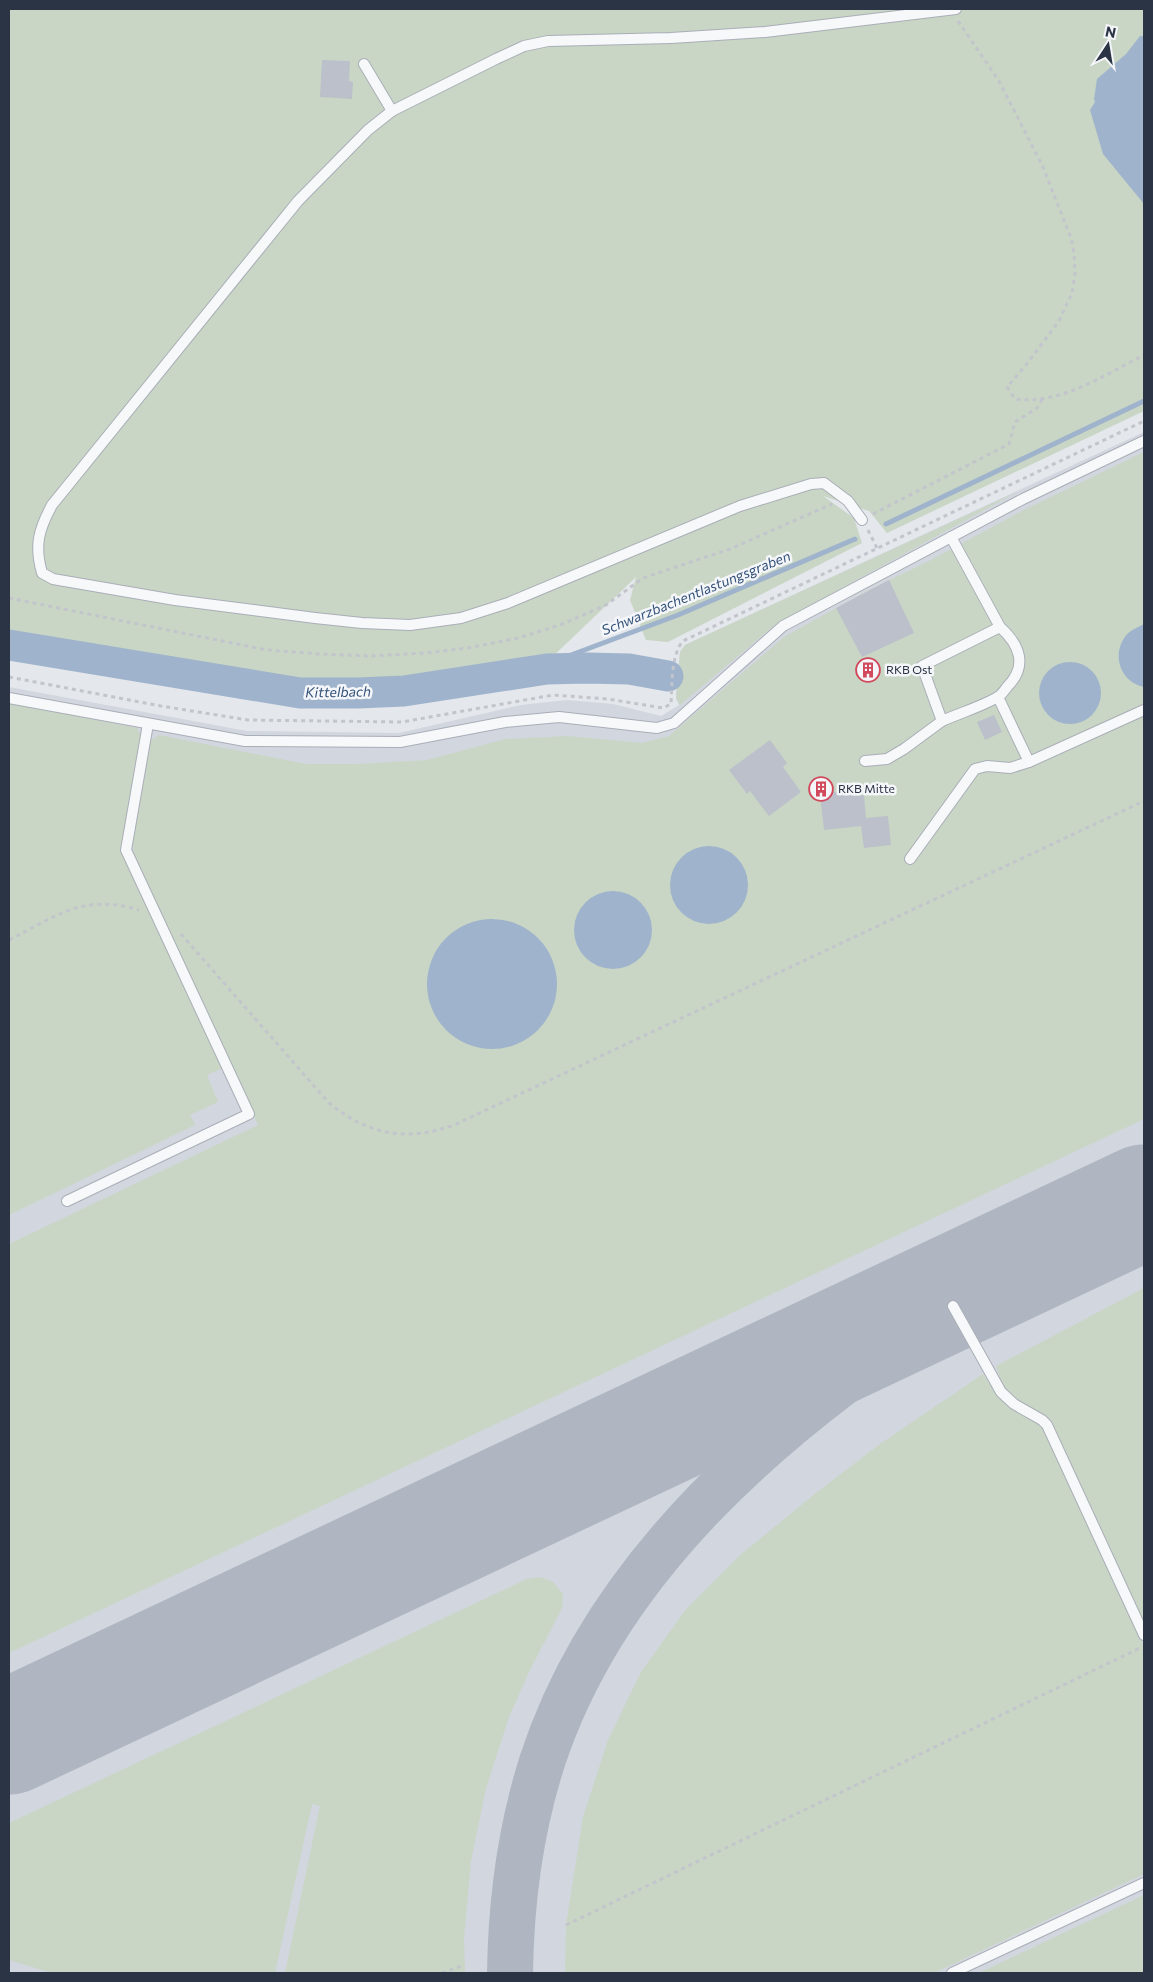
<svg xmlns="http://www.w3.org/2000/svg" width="1153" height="1982" viewBox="0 0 1153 1982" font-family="Commissioner,sans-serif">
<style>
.built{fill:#d2d6de}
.green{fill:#c9d6c5}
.water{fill:#9fb4cc}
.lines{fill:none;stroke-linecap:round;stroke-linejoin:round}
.stream{stroke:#9fb4cc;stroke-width:5}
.river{stroke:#9fb4cc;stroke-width:31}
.taxiway{stroke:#b0b6c1;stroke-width:46}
.runway{stroke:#b0b6c1;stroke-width:115}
.building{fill:#bbc0ca}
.lane-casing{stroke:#a9aeb7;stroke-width:12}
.path{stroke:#c2c5cb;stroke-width:3;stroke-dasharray:4 4;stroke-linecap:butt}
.lane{stroke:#f7f8fa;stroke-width:10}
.labels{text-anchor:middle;stroke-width:5;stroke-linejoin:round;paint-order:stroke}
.poi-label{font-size:12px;fill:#2b3445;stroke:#f4f6f9;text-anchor:start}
.water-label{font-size:14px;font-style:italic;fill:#34527a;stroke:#f4f6f9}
</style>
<rect width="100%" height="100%" fill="#e4e7ec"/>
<path class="built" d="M1144,432V1973H9V687L247,731L399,733L521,705L567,700L613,704L661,716L679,705L676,698L680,652L685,645Z"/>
<g class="green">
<path d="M9,9H1144V411L887,533L869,511L823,496L854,518L862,543L668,642L646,640L630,600L636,577L547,662L463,674L308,686L9,634Z"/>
<path d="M1144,452V1119L9,1653V1244L258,1125L134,856L132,834L148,743L159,735L306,764H357L427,760L506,739L568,736L642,743L669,736L784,637L865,592L929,561L1024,510Z"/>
<path d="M1019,491L776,624L680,705L676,698L680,652L685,645Z"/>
<path d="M9,703L137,728L142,738L122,848L128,867L223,1068L207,1075L218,1102L190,1115L195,1125L9,1215Z"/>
<path d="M1144,1288V1621L1052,1422C1038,1408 1017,1405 1005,1389C1000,1383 999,1373 996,1366Z"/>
<path d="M983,1374L996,1394L1011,1408L1042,1426L1144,1646V1874L934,1973H565L566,1925L583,1817L608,1740L641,1672L686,1609L739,1556L816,1493L880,1444Z"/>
<path d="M540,1577L553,1582L563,1594L562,1608L529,1672L509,1717L486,1788L471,1861L464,1938L465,1973H285L320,1806L312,1804L275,1973H52L9,1960V1823L527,1579Z"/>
<path d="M1144,1895V1973H979Z"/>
</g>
<g class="water">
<path d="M1140,36H1144V204L1103,154L1090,110L1095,102L1094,99L1097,79L1126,54Z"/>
<path d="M1142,625H1144V687C1123,683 1112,659 1123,640C1127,632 1134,629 1142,625Z"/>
<circle cx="1070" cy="693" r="31"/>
<circle cx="709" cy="885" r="39"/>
<circle cx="613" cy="930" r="39"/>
<circle cx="492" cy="984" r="65"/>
</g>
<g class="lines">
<g class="stream">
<path d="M886,524L1144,401"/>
<path d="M547,669L563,658L678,615L855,539"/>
</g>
<path class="river" d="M9,645L300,693H358L404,691L547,669L587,668L629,669L668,676"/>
<path class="taxiway" d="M510,1973C511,1901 520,1831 542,1762C607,1562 780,1418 951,1307C994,1279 1040,1256 1085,1230"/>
<path class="runway" d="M9,1737L1144,1202"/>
</g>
<g class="building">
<path d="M322,60L350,61L349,81L353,82L352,99L320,97Z"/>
<path d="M889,580L914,633L862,657L836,608Z"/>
<path d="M994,715L1002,732L985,740L977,722Z"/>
<path d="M770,740L787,763L783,767L801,792L769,816L750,791L747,794L729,770Z"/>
<path d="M833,784V792L856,790L857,796L864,795L866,818L888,816L891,845L864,848L861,826L824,830L819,785Z"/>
</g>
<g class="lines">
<g class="lane-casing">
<g id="lane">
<path d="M364,64L392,111L496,59L524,46L548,41L671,38L765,32L956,9"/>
<path d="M392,111L368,130L298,201L52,505C39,529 34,545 42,573L53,579L175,600L315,618L362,623L410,625L461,618L508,603L740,506L811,484L824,483L848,501L862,520"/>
<path d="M951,537L1000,627L922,666L942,721C960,713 980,707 996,698C1001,696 1004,691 1007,687C1028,666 1020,645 1000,627"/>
<path d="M998,697L1029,762L1144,710"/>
<path d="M9,698L245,741L400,742L505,722L559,717L657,728L674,723L783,626L1023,499L1144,441"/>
<path d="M865,761L887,759L904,749L942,721"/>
<path d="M910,859L975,769L987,766L1010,768L1029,762"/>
<path d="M67,1201L249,1114L126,850L148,724"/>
<path d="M953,1306L1001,1392L1014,1404L1042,1420L1047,1425L1144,1635"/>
<path d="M952,1973L1144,1883"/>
</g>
</g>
<g class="path">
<path d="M958,21L999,81L1043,167L1071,238L1074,253L1075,274L1072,293L1059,321L1026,365L1007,387L1015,399C1061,405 1104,375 1144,355"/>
<path d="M873,514L1009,444L1015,422L1037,408L1042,400"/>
<path d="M868,530L877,548"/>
<path d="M9,598L267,650L320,654L370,656L426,653L468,648L518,638L560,625L606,605L643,578L730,549L832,504"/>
<path d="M9,677L161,706L248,720L402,722L553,695L608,699L663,708L671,704C672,687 671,654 683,641L1144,421"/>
<path d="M181,934L329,1103C368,1135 407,1142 454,1125L1144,801"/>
<path d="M9,940C56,916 84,893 139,910"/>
<path d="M566,1925L1142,1647"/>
<path d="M442,1973L465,1965"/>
</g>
<use href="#lane" class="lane"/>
</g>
<defs>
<g id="building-ring" transform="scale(1.25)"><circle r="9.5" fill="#f4f6f9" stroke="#d1495b" stroke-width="1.5"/><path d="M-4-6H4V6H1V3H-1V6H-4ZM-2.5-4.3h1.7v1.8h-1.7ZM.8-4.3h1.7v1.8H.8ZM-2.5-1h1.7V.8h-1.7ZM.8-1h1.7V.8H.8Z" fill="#d1495b"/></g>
</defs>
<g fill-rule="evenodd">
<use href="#building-ring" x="868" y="670"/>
<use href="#building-ring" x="821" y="789"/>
</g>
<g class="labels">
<g class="poi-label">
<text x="886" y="674">RKB Ost</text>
<text x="838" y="793">RKB Mitte</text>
</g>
<g class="water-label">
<text transform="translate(696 593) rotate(-22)" y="5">Schwarzbachentlastungsgraben</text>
<text transform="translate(338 692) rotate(-1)" y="5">Kittelbach</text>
</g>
</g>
<rect width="1153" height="1982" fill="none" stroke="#2b3445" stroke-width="20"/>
<g transform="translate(1108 45) rotate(12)" stroke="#f4f6f9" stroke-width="4" paint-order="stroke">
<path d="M0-4L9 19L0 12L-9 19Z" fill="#2b3445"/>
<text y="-8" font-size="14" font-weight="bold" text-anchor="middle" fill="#2b3445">N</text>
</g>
</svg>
